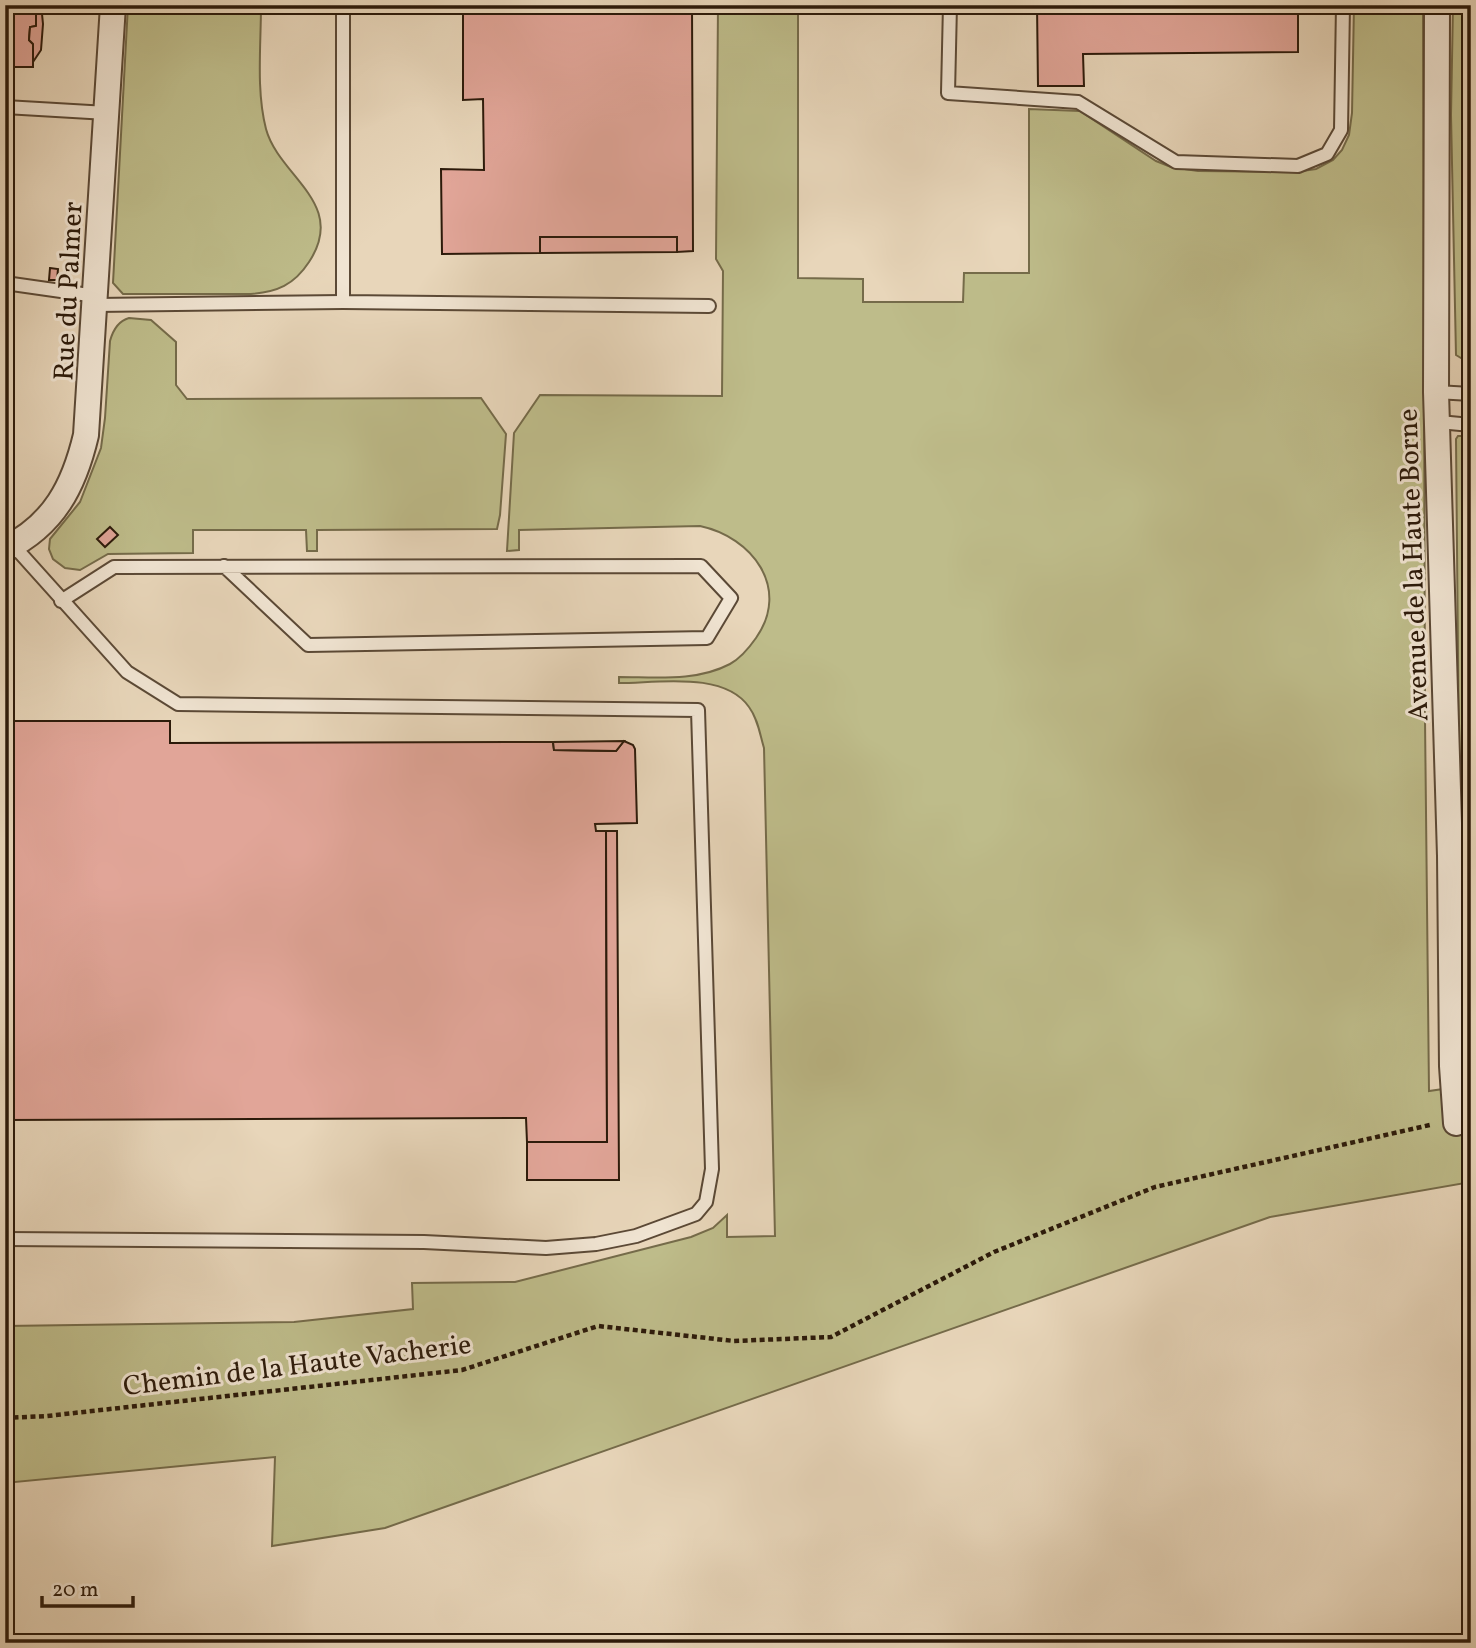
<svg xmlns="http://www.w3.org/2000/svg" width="1476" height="1648" viewBox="0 0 1476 1648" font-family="Vollkorn,serif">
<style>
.green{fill:#bebc8a;stroke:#756b4a;stroke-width:2}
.building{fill:#e1a598;stroke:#2c1a0a;stroke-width:2}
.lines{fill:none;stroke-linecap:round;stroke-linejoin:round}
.service-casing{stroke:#5b4936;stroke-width:16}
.minor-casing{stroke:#5b4936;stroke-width:28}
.path{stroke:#2c1a0a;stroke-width:4.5;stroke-dasharray:5 3.5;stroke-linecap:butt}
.service{stroke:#f0e4d2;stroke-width:12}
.minor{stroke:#f0e4d2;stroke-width:24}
.labels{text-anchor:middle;stroke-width:6;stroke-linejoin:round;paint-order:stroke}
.street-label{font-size:28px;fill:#2c1a0a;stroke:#f0e4d2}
</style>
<rect width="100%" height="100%" fill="#e8d6ba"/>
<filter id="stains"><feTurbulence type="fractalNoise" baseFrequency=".00286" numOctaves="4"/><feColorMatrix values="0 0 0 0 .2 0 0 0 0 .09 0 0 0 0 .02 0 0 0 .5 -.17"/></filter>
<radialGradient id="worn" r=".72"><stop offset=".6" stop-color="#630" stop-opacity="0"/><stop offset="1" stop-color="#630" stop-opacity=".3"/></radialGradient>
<g class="green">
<path d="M128,5H261C261,46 256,90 266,129C279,177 348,203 309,262C294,285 277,292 251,294H123L113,283Z"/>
<path d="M718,5H798V278L863,279V302H963L964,273H1029V109L1080,111L1156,161L1171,167L1198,171L1295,172L1316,169L1333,160L1342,150L1349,135L1352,113L1354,5H1423L1425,719L1429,1091L1464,1086L1471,924V1182L1270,1217L385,1528L272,1546L275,1457L5,1483V1326L294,1322L413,1309L412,1283L515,1282L691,1237L713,1228L727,1215V1237L775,1236L764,748C760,735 758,719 749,707C724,671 658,683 619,683V677C655,677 696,682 730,664C741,658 749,648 756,638C791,588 752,537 700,526L519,530V550L507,551L514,433L540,395L722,396L723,271L716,259Z"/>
<path d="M1453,5H1471V364L1456,355L1451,115Z"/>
<path d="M129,318L151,320L176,342V385L187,399L481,398L506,434L500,515L497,529L317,530V551H307L306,530H193V553L108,554L80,570L65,568L53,559L49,549L50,539L80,502L101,448L105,418L110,341C113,330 118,321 129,318Z"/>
<path d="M1458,436H1471V764H1459L1456,439Z"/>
<path d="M1459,773H1471V809L1461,790Z"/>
</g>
<g class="building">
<path d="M5,5H36V26L30,27L29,40L33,44V67H5Z"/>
<path d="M484,5H692L693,251L677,252V237H540V253L442,254L441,169L484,170L483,99L463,100V12H484Z"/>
<path d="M1037,5H1298V52L1083,54L1084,86H1038Z"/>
<path d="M36,7L42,14L43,24L41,50L33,62V44L29,40L30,27L36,26Z"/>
<path d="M540,237H677V252L540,253Z"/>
<path d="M50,268L58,269L57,280H49Z"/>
<path d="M110,527L118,535L105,547L97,539Z"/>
<path d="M5,721H170V743L553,742L554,750L616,751L624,741L633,745L635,749L637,823L595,824L596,831H606L607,1142H527L526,1118L5,1120Z"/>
<path d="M624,741L616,751L554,750L553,742Z"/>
<path d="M606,831H617L619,1180H527V1142H607Z"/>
</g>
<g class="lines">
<g class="service-casing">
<g id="service">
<path d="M343,5V302L709,306"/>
<path d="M950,5L948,93L1078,102L1176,162L1298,166L1327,154L1341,130L1343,5"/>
<path d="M5,107L107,113"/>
<path d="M5,283L96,296"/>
<path d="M96,305L343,302"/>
<path d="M1436,392L1471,394"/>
<path d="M1439,422L1471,425"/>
<path d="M61,601L114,567L701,566L731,598L707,638L308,645L224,566"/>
<path d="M1450,856L1471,857"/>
<path d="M5,1239L424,1242L546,1248L596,1244L636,1236L696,1214L706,1202L712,1169L698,710L178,704L127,672L13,545"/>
</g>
</g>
<g class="minor-casing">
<g id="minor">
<path d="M1437,5L1436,392L1450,856L1452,1066L1456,1123"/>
<path d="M5,549C54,525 74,486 86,435L113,5"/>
</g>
</g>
<path class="path" d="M5,1418L47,1416L462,1370L598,1326L734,1341L831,1337L994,1252L1155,1187L1430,1125"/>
<use href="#service" class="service"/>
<use href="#minor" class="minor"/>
</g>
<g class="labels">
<g class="street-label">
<text transform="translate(67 291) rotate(-87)" y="10">Rue du Palmer</text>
<text transform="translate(1412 565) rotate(-92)" y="10">Avenue de la Haute Borne</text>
<text transform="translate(297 1364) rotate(-7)" y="10">Chemin de la Haute Vacherie</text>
</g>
</g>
<rect width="1476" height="1648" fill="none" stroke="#e8d6ba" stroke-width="28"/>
<rect x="7" y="7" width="1462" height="1634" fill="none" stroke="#2c1a0a" stroke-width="3.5"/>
<rect x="14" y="14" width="1448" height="1620" fill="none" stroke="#2c1a0a" stroke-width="2"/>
<path d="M42 1596v10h91v-10" fill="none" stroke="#2c1a0a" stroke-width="3.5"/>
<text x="52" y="1596" font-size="21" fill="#2c1a0a" stroke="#f0e4d2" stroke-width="5" paint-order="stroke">20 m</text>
<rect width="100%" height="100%" filter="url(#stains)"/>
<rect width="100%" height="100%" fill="url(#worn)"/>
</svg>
